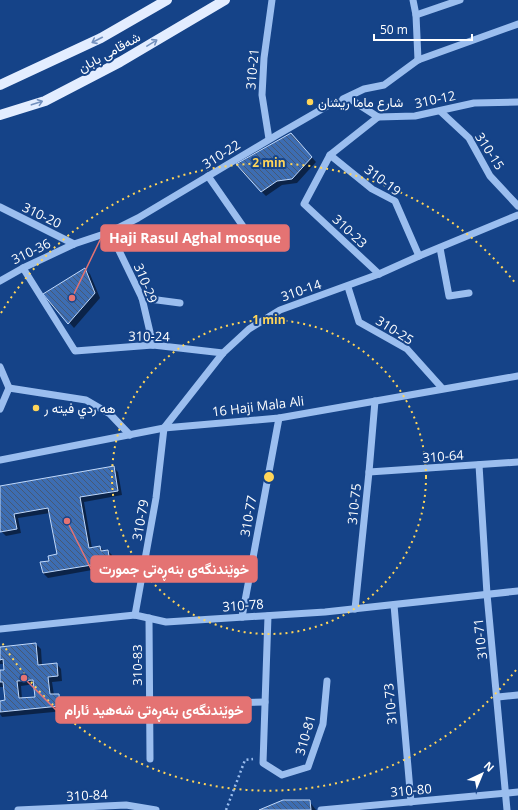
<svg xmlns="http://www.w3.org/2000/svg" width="518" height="810" viewBox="0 0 518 810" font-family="'Open Sans',Vazirmatn,sans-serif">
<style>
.shadow{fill:#0007;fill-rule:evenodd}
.building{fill:url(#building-back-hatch);stroke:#c1d9fb;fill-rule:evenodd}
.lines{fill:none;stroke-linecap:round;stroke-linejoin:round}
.path{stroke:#9bbeef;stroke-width:2.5;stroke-dasharray:2 3;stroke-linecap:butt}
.minor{stroke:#9bbeef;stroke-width:7}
.major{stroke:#e3edff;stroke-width:10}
.oneway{stroke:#7290be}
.ring{fill:none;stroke:#ffd559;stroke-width:2;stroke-dasharray:2 4}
.poi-dot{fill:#ffd559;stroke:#154388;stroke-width:1.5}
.labels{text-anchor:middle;stroke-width:4;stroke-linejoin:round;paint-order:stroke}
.street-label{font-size:13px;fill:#fff;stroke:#154388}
.poi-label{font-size:13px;fill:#fff;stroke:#154388;text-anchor:start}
.centre{fill:#ffd559;stroke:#154388;stroke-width:2}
.ring-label{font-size:12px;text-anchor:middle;font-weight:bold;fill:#ffd559;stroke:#154388;stroke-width:4;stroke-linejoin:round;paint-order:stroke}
.leader{fill:none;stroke:#e47373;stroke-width:1.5}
.callout-dot{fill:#e47373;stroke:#154388;stroke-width:1.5}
.callout{fill:#e47373;stroke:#e47373;stroke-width:1.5}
.callout-label{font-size:14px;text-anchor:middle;font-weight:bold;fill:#fff}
</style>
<defs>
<pattern id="building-back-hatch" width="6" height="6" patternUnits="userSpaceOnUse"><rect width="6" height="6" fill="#3d6db2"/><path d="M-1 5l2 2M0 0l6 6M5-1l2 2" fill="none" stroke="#465975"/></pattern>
</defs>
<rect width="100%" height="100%" fill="#154388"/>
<g class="shadow">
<path d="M295,139L316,162L297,183L282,185L266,196L261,191Z"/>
<path d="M85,269L90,274L100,298L74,328L45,295Z"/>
<path d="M113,467L118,472L122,495L84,502L92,548L100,547L104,551H108L112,555L114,566L48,578L43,573L50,561L58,555L50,513L18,518L21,533L6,536L1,531L0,487Z"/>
<path d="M36,644L41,649L42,665L57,664L61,669L62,681L52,682L54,695H58L63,699L64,711L2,717L0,714V702L6,701L4,687H0V671H5L4,664H0V648ZM35,684L36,697L22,699L21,686Z"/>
<path d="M309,801L316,810H260Z"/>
</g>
<g class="building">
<path d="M291,133L312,157L292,179L277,181L261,192L236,164Z"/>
<path d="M85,268L95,293L68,324L43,294Z"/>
<path d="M114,466L118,491L80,497L89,548L100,546L101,551L108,550L110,562L43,573L40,562L49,561L48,556L57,554L48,508L14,514L17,529L0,532V486Z"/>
<path d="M36,643L38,665L57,663L58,676L48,677L50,694H59L60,706L0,712V701L5,700L3,682H0V670H4L3,659L0,660V647ZM33,680L35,697L19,698L17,681Z"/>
<path d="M283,800H310L311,810H259Z"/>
</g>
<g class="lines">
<path class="path" d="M226,810L245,760L253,759"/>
<g class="minor">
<path d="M413,0L416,15L418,60"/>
<path d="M416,15L460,0"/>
<path d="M343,99L364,89L384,85L418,60L518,24"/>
<path d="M440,111L469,138L490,176L518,206"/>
<path d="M269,139L262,95L264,58L272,0"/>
<path d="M330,155L372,189L395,201L419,256"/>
<path d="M208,176L247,232"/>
<path d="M0,207L74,244"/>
<path d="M110,232L142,298L153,345"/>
<path d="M440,248L449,296L469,293"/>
<path d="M23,268L75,351L153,345L223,353"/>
<path d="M379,274L304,204L330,155L378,117L415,116L474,103L518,102"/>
<path d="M0,281L23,268L74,244L110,232L138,218L277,135L329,105L350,99L378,117"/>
<path d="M348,287L359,322L407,349L442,388"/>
<path d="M142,298L180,303"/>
<path d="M0,367L9,388L0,409"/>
<path d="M9,388L86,400L110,414L130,435"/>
<path d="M0,460L164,428L279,418L518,376"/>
<path d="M479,465L487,594L507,810"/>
<path d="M369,472L518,462"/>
<path d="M394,605L411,802"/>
<path d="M355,609L369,472L375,401"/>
<path d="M135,615L156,498L164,428L223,353L249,329L280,310L379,274L419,256L518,215"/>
<path d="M268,616L263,763L282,775L308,767L323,724L327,681"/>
<path d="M242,617L279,418"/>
<path d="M149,618L150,759"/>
<path d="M0,629L135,615L166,622L325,612L518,591"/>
<path d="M498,697L518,695"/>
<path d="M149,704L265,702"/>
<path d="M18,810L126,805L156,810"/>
<path d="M321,810L518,792"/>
</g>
<g class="major">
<path d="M0,85L101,38L167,0"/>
<path d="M0,115L45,101L120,62L225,0"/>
</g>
</g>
<defs><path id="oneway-shaft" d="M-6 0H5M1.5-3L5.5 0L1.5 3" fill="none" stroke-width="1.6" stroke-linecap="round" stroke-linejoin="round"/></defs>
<g class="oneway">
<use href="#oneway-shaft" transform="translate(97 40) rotate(153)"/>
<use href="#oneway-shaft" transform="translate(152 43) rotate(-31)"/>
<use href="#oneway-shaft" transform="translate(37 103) rotate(-18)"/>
</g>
<g class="ring">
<circle cx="269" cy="477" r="157"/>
<path d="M516 670A314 314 0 0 1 1 641M1 313A314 314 0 0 1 516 284"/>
</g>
<g class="poi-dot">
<circle cx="310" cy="102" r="4"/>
<circle cx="36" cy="408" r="4"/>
</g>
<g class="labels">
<g class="street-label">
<text transform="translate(109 52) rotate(-29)" y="5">شەقامی بابان</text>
<text transform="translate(252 69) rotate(-85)" y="5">310-21</text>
<text transform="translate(435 99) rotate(-12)" y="5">310-12</text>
<text transform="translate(490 151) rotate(57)" y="5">310-15</text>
<text transform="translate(221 154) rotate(-32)" y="5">310-22</text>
<text transform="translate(383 180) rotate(37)" y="5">310-19</text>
<text transform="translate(42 215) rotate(26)" y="5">310-20</text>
<text transform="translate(350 231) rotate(43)" y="5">310-23</text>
<text transform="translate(31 251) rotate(-26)" y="5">310-36</text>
<text transform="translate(146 283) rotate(68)" y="5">310-29</text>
<text transform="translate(301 290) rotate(-19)" y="5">310-14</text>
<text transform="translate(395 330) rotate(32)" y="5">310-25</text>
<text transform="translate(149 336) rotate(1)" y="5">310-24</text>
<text transform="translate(258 406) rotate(-7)" y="5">16 Haji Mala Ali</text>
<text transform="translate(443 456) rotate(-4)" y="5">310-64</text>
<text transform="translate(354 504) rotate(-84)" y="5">310-75</text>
<text transform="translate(248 516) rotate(-80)" y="5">310-77</text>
<text transform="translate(140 520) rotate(-80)" y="5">310-79</text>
<text transform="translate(243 605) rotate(-4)" y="5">310-78</text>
<text transform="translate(480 639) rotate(-96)" y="5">310-71</text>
<text transform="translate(137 665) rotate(-90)" y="5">310-83</text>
<text transform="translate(390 704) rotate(-95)" y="5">310-73</text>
<text transform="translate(305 735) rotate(-74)" y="5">310-81</text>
<text transform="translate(411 790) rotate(-5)" y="5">310-80</text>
<text transform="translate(87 795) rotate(-3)" y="5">310-84</text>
</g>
<g class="poi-label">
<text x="318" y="107">شارع ماما ريشان</text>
<text x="44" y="413">هه ردي فيته ر</text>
</g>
</g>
<circle cx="269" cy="477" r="6" class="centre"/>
<g class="ring-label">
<text x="269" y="167">2 min</text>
<text x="269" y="324">1 min</text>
</g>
<path class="leader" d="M72 298L101 238M67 521L91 569M24 678L56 710"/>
<g class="callout-dot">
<circle cx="72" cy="298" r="4"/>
<circle cx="67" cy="521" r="4"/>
<circle cx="24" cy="678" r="4"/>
</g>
<g class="callout">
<rect x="101" y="225" width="188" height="26" rx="4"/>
<rect x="91" y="556" width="166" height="26" rx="4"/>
<rect x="56" y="697" width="195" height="26" rx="4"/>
</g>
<g class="callout-label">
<text x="195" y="243">Haji Rasul Aghal mosque</text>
<text x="174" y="574">خوێندنگەی بنەڕەتی جمورت</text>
<text x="154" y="715">خوێندنگەی بنەڕەتی شەهید ئارام</text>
</g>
<g transform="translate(482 774) rotate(44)" stroke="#154388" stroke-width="3" paint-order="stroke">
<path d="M0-3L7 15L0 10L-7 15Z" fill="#ffffff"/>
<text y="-6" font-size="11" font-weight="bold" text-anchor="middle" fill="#ffffff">N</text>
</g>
<path d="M374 34v6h98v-6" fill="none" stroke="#ffffff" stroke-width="2"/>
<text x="380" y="34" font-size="12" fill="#ffffff" stroke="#154388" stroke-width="3" paint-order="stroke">50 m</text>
</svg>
